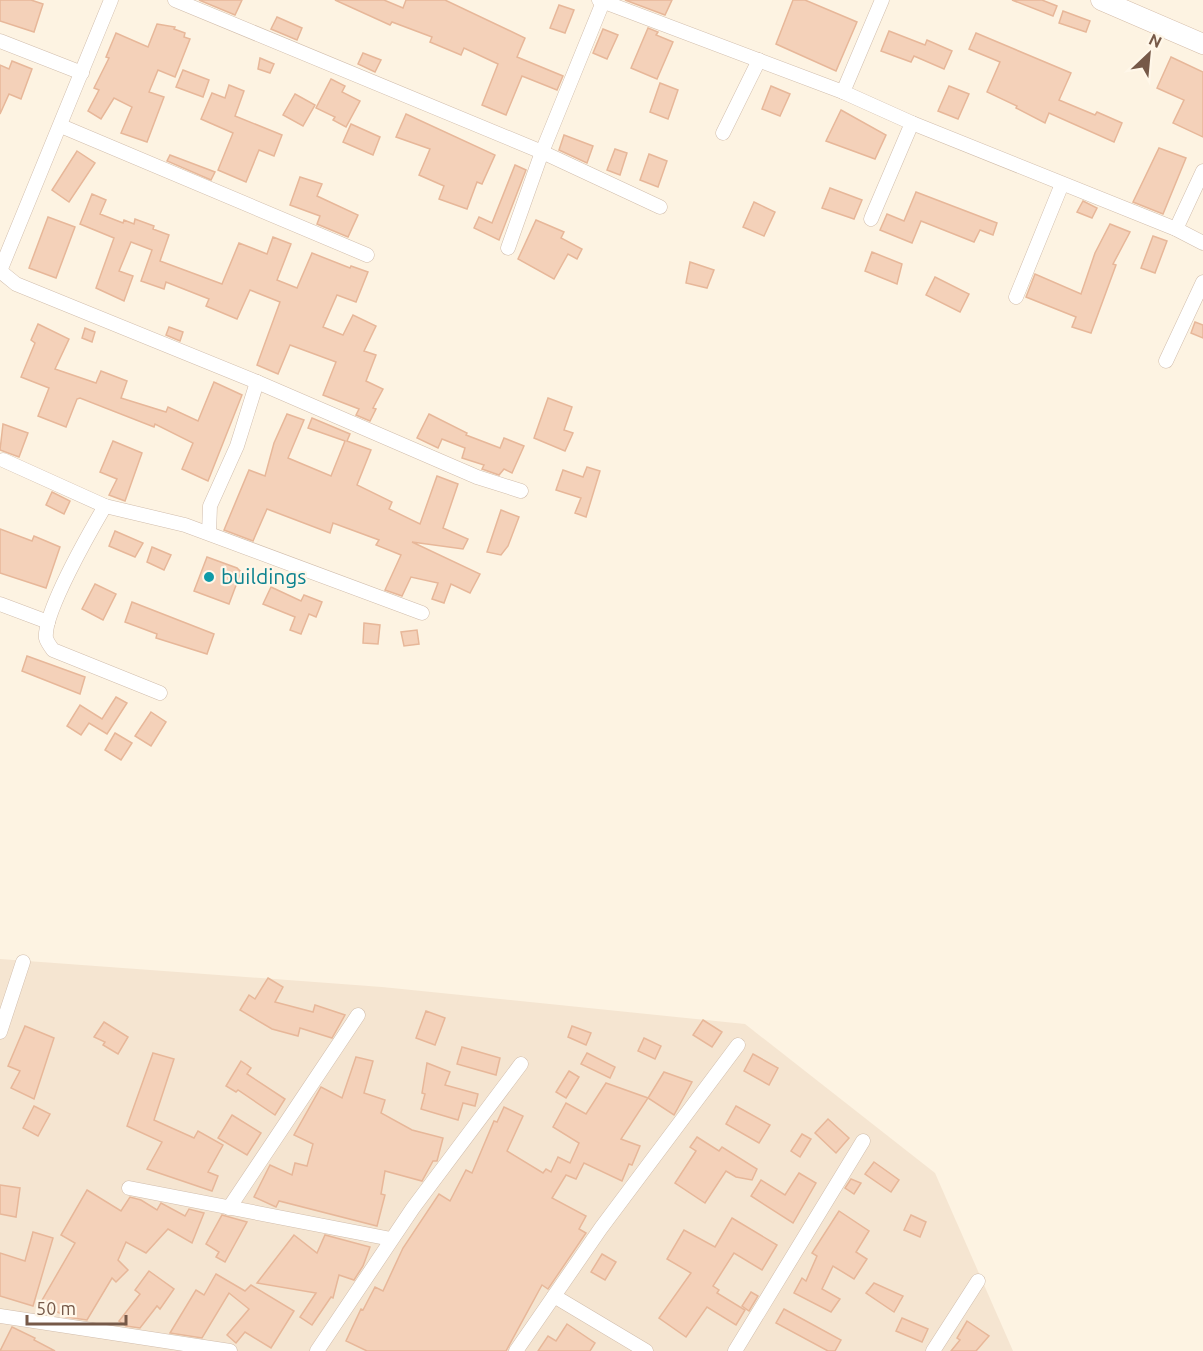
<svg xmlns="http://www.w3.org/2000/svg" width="1203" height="1351" viewBox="0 0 1203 1351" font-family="Ubuntu,sans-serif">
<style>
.residential{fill:#f5e5d1}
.building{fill:#f4d1b9;stroke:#e7b799;stroke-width:1.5}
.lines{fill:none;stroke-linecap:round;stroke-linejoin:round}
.street-casing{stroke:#d1bdac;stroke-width:15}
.secondary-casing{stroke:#d4bca8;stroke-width:21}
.street{stroke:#fff;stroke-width:14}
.secondary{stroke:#fff;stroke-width:20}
.culture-dot{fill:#0f9aa8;stroke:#fff7e9;stroke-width:2}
.labels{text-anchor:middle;stroke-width:4.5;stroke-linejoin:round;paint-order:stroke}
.culture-label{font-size:21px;fill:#0d838f;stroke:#fff7e9;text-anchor:start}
</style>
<rect width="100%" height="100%" fill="#fdf3e2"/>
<path class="residential" d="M0,959L382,987L745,1024L935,1173L1013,1351H0Z"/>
<g class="building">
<path d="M0,0H31L43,4L34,32L0,21Z"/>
<path d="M199,0H242L235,15Z"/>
<path d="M335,0H384L403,8L406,0H445L525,38L517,57L563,76L557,90L522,76L506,115L482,105L498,64L464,48L461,55L430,42L432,37L392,22L390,25Z"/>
<path d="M625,0H672L665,15Z"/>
<path d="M793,0H805L857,22L836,71L776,44Z"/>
<path d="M1012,0H1042L1057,6L1053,16Z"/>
<path d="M559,5L574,10L565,33L550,28Z"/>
<path d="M1063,11L1090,21L1086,32L1059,23Z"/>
<path d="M277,17L302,28L297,40L271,29Z"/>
<path d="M157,24L175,27L174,29L185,33L184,37L190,39L175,77L158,70L149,92L164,97L147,142L121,133L132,107L114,98L101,119L88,111L99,90L94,88L109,58L106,57L116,33L148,47Z"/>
<path d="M648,28L658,32L656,35L673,42L657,79L631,68Z"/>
<path d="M603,29L618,35L607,59L593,53Z"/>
<path d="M889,31L925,45L927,40L952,51L944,69L914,56L911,62L881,51Z"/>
<path d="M976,33L1071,73L1059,100L1095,115L1097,112L1122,123L1114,142L1049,113L1045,123L1016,108L1017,106L987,92L1000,62L969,49Z"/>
<path d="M363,53L381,60L375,72L358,64Z"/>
<path d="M1171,57L1203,72V137L1173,123L1184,100L1157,88Z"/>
<path d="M260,58L274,64L270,73L258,69Z"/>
<path d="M12,61L32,69L21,99L9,94L0,114V65L9,69Z"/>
<path d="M183,70L209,80L203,97L176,87Z"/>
<path d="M331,79L345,86L342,92L360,101L346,127L333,120L335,117L316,108Z"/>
<path d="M660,83L678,90L668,119L650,112Z"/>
<path d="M229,85L244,91L235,116L282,135L274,156L259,150L246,182L218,170L233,133L201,119L212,93L225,98Z"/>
<path d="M771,86L790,94L780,116L762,109Z"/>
<path d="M949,86L969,94L958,119L938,111Z"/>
<path d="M295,94L315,105L303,126L283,115Z"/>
<path d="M841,110L886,135L875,159L826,141Z"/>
<path d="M406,114L495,155L482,184L477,182L467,209L439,199L444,186L419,175L430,149L396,137Z"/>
<path d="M351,124L380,137L373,155L343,142Z"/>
<path d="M564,135L593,146L587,163L559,150Z"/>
<path d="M1159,148L1186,158L1163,214L1133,202Z"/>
<path d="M615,149L627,153L620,175L607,170Z"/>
<path d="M77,151L95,163L69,202L52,190Z"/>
<path d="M649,154L667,161L658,187L640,180Z"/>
<path d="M170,155L215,172L211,180L167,161Z"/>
<path d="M515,165L526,170L499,240L474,228L479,217L492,223Z"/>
<path d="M300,177L322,184L317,196L358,215L348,237L317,224L320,216L290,205Z"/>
<path d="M830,188L862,200L854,219L822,208Z"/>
<path d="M916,192L997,223L993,235L980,230L974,242L921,221L912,243L880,230L887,214L904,221Z"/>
<path d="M92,194L106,200L100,214L123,223L124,220L134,224L135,219L154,226L153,229L169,235L160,261L222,284L239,243L267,254L273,237L291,244L277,280L297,288L312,253L350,268L351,266L368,272L356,302L337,295L323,327L343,335L353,315L376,326L364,351L376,355L366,381L383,389L373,408L376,409L370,421L356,415L359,409L323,395L336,362L290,345L278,374L257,365L280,302L250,290L237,319L206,306L209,299L166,282L164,289L141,281L152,250L131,242L119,271L133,276L124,301L96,288L114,238L80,224Z"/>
<path d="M1083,201L1097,208L1092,218L1077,212Z"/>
<path d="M754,202L775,212L764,236L743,227Z"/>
<path d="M48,217L75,227L56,278L29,268Z"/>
<path d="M536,220L564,232L561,238L582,249L577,259L568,254L554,279L518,259Z"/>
<path d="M1110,224L1130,232L1113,264L1116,265L1091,333L1072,327L1076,317L1026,297L1035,274L1081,294L1095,253Z"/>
<path d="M1153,236L1167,241L1155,273L1141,268Z"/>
<path d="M872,252L902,264L897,284L865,271Z"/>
<path d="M690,262L714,270L707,288L686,283Z"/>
<path d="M935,277L969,294L960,312L926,295Z"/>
<path d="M1195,322L1203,325V338L1191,333Z"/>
<path d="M38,324L69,339L55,369L96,383L101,371L127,381L121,398L166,412L168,407L198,421L214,382L242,395L208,481L182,469L193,443L155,424L154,427L80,398L77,399L66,427L38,416L49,388L21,377L35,343L31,340Z"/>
<path d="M169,327L183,332L180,341L166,335Z"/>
<path d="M85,328L95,332L92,342L82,338Z"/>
<path d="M548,398L572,407L564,430L573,433L565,451L534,438Z"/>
<path d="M287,414L304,420L288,458L331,476L345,441L308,428L312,418L350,434L347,441L371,450L357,485L392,502L389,509L420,524L437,476L458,484L443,528L468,539L463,549L412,542L480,574L470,593L451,584L444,603L432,599L438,583L411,577L402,596L385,590L401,555L376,545L379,540L333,523L330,533L267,509L253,541L224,530L249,470L265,476L274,443Z"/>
<path d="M429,414L467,433L466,435L500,448L504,438L524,446L512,473L504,469L499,475L482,469L484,465L462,458L465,448L442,439L438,448L417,438Z"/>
<path d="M3,424L28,433L19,457L0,450Z"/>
<path d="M113,441L142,453L125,501L109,495L117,479L100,472Z"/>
<path d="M587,467L600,471L586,517L575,513L581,498L556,490L563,470L583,477Z"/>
<path d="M52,492L70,501L64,514L46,505Z"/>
<path d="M501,510L519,517L508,546L501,555L487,552Z"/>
<path d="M0,529L32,541L34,536L60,547L46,588L0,573Z"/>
<path d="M115,531L143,543L135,557L109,546Z"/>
<path d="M152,547L171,555L164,570L147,562Z"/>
<path d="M207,557L237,568L241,572L229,604L194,591Z"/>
<path d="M95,584L116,594L103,620L82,609Z"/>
<path d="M271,587L301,601L304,595L322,602L316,617L309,614L301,634L290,630L295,617L263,604Z"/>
<path d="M132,602L214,634L207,654L156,638L157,634L125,622Z"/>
<path d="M364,623L380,625L378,644L363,643Z"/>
<path d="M417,630L419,644L404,646L401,632Z"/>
<path d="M27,656L85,677L80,694L22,671Z"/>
<path d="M116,697L127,703L107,734L89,723L81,735L67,726L80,705L102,719Z"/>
<path d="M151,712L166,722L151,746L135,736Z"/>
<path d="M115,733L132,743L121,760L105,750Z"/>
<path d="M268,978L283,987L275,1002L313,1012L315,1005L345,1015L332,1038L300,1028L298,1036L272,1029L240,1010L249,995L255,999Z"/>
<path d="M426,1011L445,1018L435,1045L416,1038Z"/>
<path d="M703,1020L722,1032L712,1047L693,1035Z"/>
<path d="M104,1022L128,1037L118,1054L103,1045L105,1042L94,1037Z"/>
<path d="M25,1026L54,1038L34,1099L11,1088L20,1071L8,1066Z"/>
<path d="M572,1026L591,1033L586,1045L568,1037Z"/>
<path d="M644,1038L661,1046L655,1059L638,1051Z"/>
<path d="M462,1047L500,1058L496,1075L457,1064Z"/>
<path d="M153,1053L174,1059L154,1120L194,1138L198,1131L223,1145L208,1172L218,1176L212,1191L147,1169L162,1142L127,1126Z"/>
<path d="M587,1053L615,1067L610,1078L581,1064Z"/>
<path d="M753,1054L778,1068L769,1085L744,1071Z"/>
<path d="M356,1057L373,1061L364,1093L385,1100L381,1113L412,1130L443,1138L437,1161H433L422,1181L385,1171L381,1194L385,1195L377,1226L279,1201L276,1207L254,1197L270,1165L292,1175L295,1163L307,1166L313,1144L294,1135L321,1087L342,1098Z"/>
<path d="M241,1061L251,1068L247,1074L285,1099L275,1115L238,1090L236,1092L226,1086Z"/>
<path d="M427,1063L450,1072L445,1085L478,1094L475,1106L463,1103L458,1120L421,1109L425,1094L422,1093Z"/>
<path d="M569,1071L579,1077L566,1098L556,1092Z"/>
<path d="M664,1072L692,1082L674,1115L648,1098Z"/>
<path d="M606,1083L648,1098L621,1139L640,1146L632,1165L629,1164L622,1181L584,1163L576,1179L566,1175L552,1198L586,1216L579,1229L586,1233L548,1289L542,1285L506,1351H367L346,1341L361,1309L363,1310L375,1287L383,1291L403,1248L439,1194L450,1201L466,1170L472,1173L494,1121L497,1122L504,1107L523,1116L507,1151L543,1173L546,1169L551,1172L558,1157L570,1163L579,1143L553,1127L566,1103L586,1114Z"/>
<path d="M34,1106L50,1114L38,1136L23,1128Z"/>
<path d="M736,1106L770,1125L759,1143L726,1124Z"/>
<path d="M232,1115L261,1133L247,1155L218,1138Z"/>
<path d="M828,1119L849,1138L836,1153L815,1133Z"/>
<path d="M802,1134L811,1139L800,1157L791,1151Z"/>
<path d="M697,1137L719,1151L722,1147L757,1169L752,1180L736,1177L726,1171L705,1203L675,1183L696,1151L690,1147Z"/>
<path d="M874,1162L899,1180L891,1192L865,1174Z"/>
<path d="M799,1173L816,1183L793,1223L751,1196L761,1180L785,1195Z"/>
<path d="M851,1179L861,1183L854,1194L845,1188Z"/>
<path d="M0,1185L20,1188L16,1217L0,1214Z"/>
<path d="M87,1190L121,1211L130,1197L141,1200L157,1210L161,1203L185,1216L189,1209L204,1213L192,1243L168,1229L146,1253L126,1242L118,1260L128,1270L116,1282L112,1278L87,1320L66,1317L41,1302L75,1243L61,1235Z"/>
<path d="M839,1211L869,1231L856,1252L867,1259L854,1279L833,1266L822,1289L840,1299L831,1312L794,1293L802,1278L806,1281L817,1256L812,1253Z"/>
<path d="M222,1215L247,1222L225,1262L216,1257L219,1252L206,1244Z"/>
<path d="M911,1215L926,1222L920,1237L904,1230Z"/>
<path d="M732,1218L777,1245L762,1270L734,1253L713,1286L719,1290L717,1293L745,1310L736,1325L707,1307L686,1337L659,1318L691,1273L667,1259L684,1230L715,1247Z"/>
<path d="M33,1232L53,1238L33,1306L0,1296V1253L25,1261Z"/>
<path d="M294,1235L317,1253L325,1235L370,1247L363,1266L354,1280L339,1275L333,1298L331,1297L312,1325L300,1317L316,1293L257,1283Z"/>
<path d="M602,1254L616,1262L605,1280L591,1272Z"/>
<path d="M149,1271L174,1289L160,1309L157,1306L140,1328L126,1326L119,1321L140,1294L135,1290Z"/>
<path d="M216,1274L245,1291L251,1285L294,1311L271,1348L245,1332L236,1343L227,1335L249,1309L229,1293L202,1338L170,1333L196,1290L204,1295Z"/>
<path d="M874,1283L903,1296L894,1312L866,1293Z"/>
<path d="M751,1292L758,1296L749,1311L742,1306Z"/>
<path d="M784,1309L841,1340L835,1351H828L776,1323Z"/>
<path d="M902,1318L928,1329L922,1342L896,1331Z"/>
<path d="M967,1321L989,1336L976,1351H951L960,1340L957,1338Z"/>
<path d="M567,1324L595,1343L590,1351H538L548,1336L556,1341Z"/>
<path d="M12,1327L35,1338L34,1340L55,1351H0Z"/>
</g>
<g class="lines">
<g class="street-casing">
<g id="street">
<path d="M175,0L542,152L660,207"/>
<path d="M599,0L843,92L912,123L1176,229L1203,243"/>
<path d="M0,41L82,73"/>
<path d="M843,92L882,0"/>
<path d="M61,126L367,255"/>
<path d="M723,133L759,60"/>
<path d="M871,219L912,123"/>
<path d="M1176,229L1203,171"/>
<path d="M508,248L542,152L603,2"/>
<path d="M0,271L16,284L257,382L477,477L521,491"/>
<path d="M0,271L111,0"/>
<path d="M1016,297L1062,184"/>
<path d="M1166,361L1203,282"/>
<path d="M3,460L105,506"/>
<path d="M209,533L210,506L237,446L257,382"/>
<path d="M0,604L48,622"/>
<path d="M160,693L53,650C50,646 47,642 46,638C43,613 91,530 105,506L185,525L422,613"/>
<path d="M0,1032L23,962"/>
<path d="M129,1188L391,1239"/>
<path d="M229,1208L358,1015"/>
<path d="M554,1296L646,1351"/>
<path d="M0,1316L230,1351"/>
<path d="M317,1351L413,1208L521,1064"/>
<path d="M516,1351L601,1228L738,1045"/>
<path d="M735,1351L863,1141"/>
<path d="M933,1351L978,1281"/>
</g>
</g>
<g class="secondary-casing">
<path id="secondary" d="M1101,0L1203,44"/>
</g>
<use href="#street" class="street"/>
<use href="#secondary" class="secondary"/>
</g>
<circle class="culture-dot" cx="209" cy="577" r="6"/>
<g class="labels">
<g class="culture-label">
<text x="221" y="584">buildings</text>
</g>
</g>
<g transform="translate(1149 54) rotate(26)" stroke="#fff7e9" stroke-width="4.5" paint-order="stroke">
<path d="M0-4.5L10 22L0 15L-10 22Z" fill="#765948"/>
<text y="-9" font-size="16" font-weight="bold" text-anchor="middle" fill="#765948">N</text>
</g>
<path d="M27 1315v9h99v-9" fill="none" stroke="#765948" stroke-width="3"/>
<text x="36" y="1315" font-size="18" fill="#765948" stroke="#fff7e9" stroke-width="4.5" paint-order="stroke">50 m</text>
</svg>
